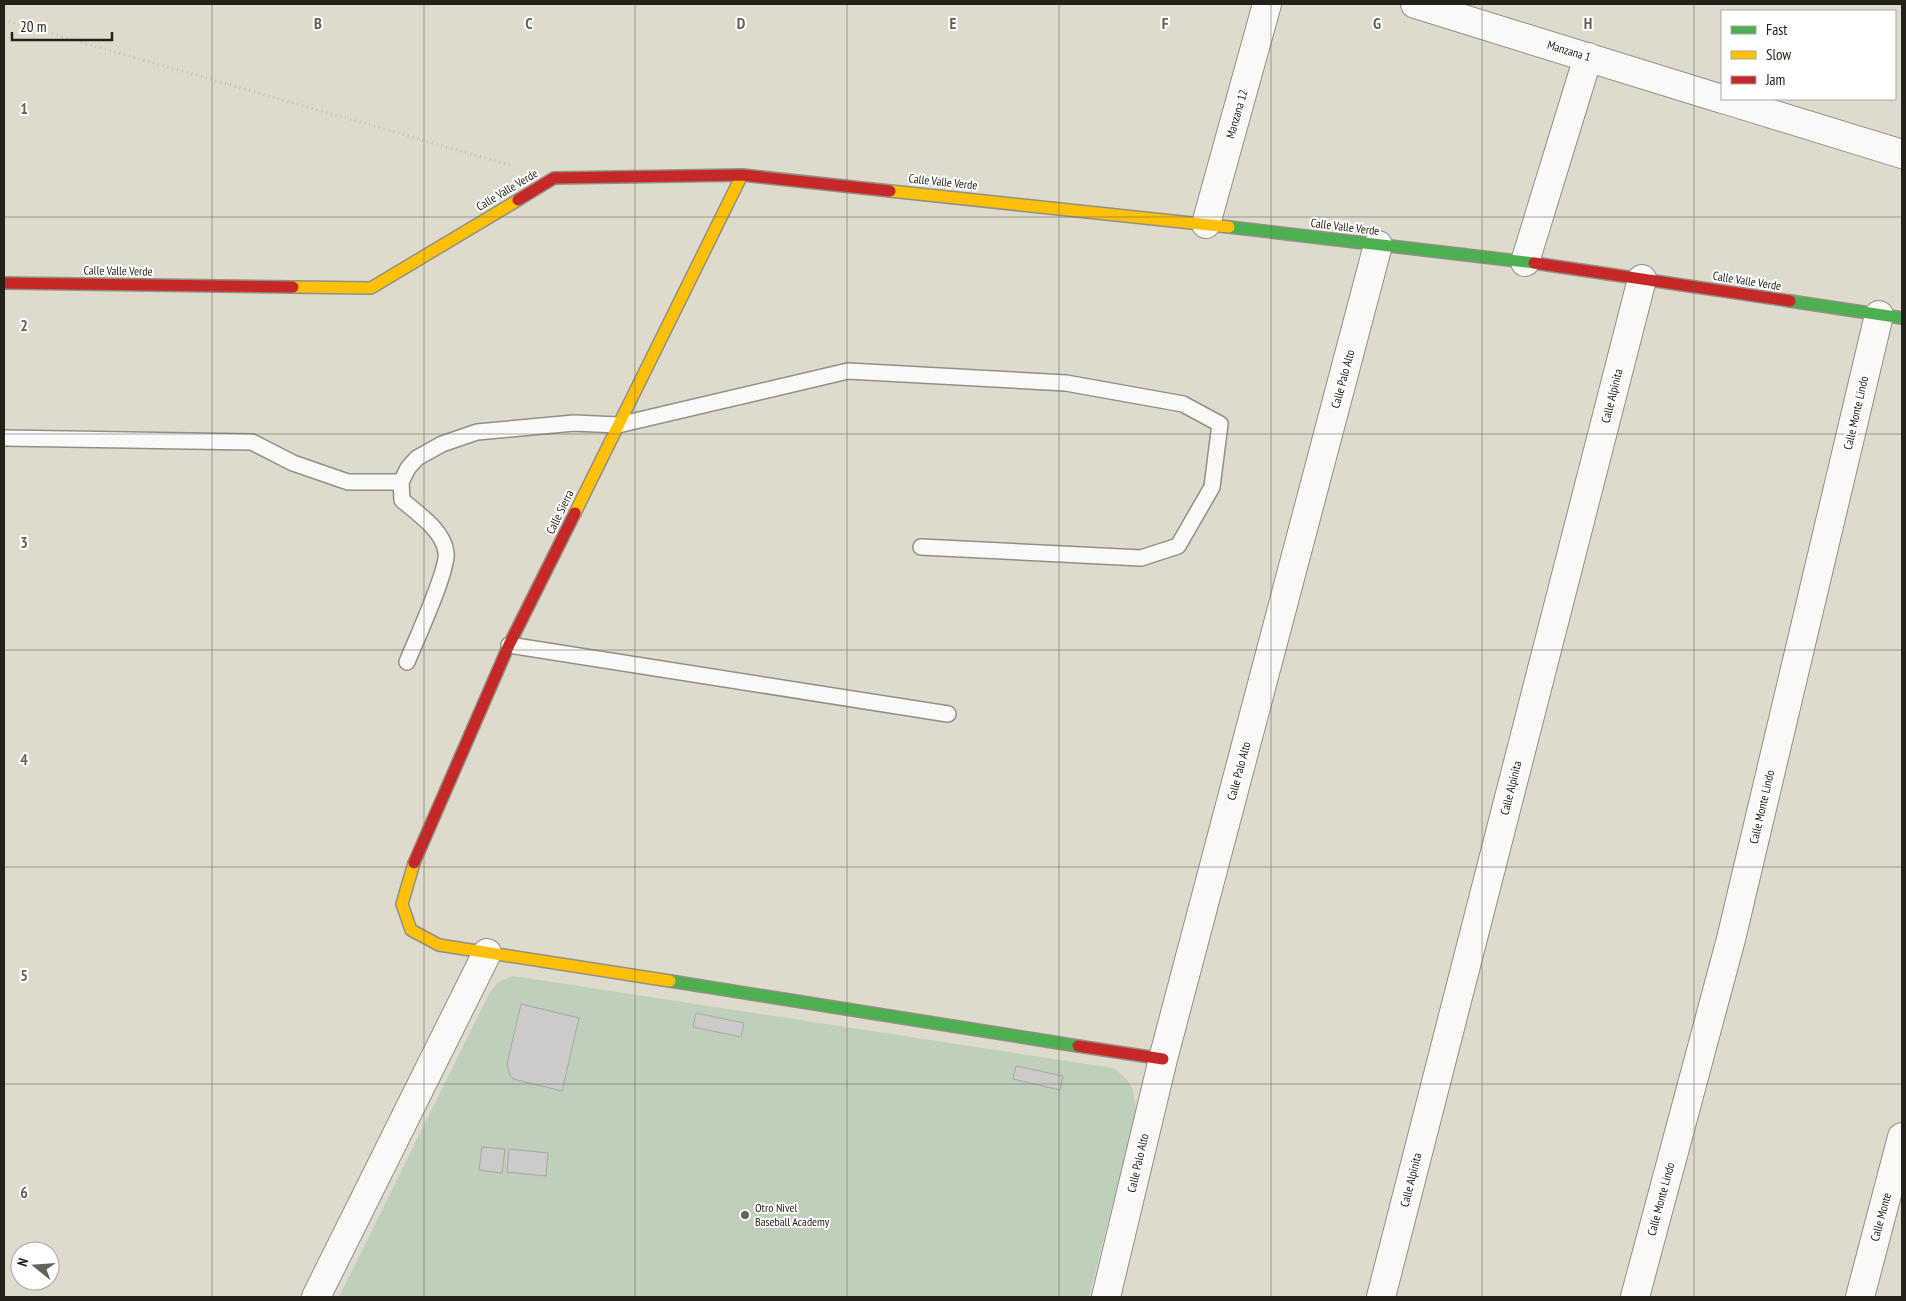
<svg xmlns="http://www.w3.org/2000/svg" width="1906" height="1301" viewBox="0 0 1906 1301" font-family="'PT Sans Narrow',sans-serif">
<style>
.green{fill:#becfba}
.building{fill:#cdcbc9;stroke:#a8a6a4}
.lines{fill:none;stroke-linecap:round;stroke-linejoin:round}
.lane-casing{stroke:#928f84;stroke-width:18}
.street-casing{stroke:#928f84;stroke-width:30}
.fast-casing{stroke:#928f84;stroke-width:14}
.slow-casing{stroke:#928f84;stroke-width:14}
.jam-casing{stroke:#928f84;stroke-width:14}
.path{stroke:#bebdb8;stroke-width:3;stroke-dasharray:1 4;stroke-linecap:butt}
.lane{stroke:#faf9f7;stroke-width:15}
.street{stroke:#faf9f7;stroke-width:28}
.fast{stroke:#4caf50;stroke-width:11}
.slow{stroke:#ffc107;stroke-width:11}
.jam{stroke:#c62828;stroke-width:11}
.grid{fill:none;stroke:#656257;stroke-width:1;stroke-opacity:0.55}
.poi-dot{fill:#656257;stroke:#fff;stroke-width:2}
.labels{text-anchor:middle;stroke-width:4;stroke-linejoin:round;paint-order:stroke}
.street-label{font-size:12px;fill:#242218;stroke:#fff}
.poi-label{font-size:12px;fill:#242218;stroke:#fff;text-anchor:start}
.grid-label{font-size:16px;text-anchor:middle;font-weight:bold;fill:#656257;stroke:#fff;stroke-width:4;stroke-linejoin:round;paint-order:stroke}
</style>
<rect width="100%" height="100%" fill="#dedacc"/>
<path class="green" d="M513,976L1113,1068C1132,1081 1134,1088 1136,1111L1089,1297H339L489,994L498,982Z"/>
<g class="building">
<path d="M521,1004L579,1018L562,1091L513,1079L510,1075L507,1064Z"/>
<path d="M696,1013L744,1023L741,1037L693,1027Z"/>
<path d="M1016,1066L1063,1076L1060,1090L1013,1079Z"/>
<path d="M482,1147L505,1149L502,1173L479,1170Z"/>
<path d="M509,1149L548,1153L546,1176L507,1172Z"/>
</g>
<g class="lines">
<g class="lane-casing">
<g id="lane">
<path d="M4,438L252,442L293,463L348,482H401L408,468L417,458L442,444L477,432L574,423L618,425L848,371L1066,383L1183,404L1220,424L1212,487L1178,546L1141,558L921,547"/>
<path d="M401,482L402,500C418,514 443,530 446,552C449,569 415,642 407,662"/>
<path d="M509,645L948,714"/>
</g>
</g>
<g class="street-casing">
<g id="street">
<path d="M1415,4L1722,99"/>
<path d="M1723,99L1902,154"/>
<path d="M1206,224L1267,4"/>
<path d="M1525,262L1588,57"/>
<path d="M316,1297L487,953"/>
<path d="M1106,1297L1163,1059L1378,245"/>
<path d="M1381,1297L1642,279"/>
<path d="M1635,1297L1731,939L1879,315"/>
<path d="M1860,1297L1902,1137"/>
</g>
</g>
<g class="fast-casing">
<g id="fast">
<path d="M1229,227L1534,263"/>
<path d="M1790,301L1902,318"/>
<path d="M670,981L1078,1046"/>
</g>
</g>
<g class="slow-casing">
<g id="slow">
<path d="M890,191L1229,227"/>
<path d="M293,287L371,288L518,200"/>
<path d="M575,513L742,175"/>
<path d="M414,863L402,904L411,930L439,945L670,981"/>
</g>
</g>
<g class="jam-casing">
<g id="jam">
<path d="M518,200L554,178L742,175L890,191"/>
<path d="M1534,263L1790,301"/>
<path d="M4,283L293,287"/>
<path d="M414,863L509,645L575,513"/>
<path d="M1078,1046L1163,1059"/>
</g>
</g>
<path class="path" d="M4,20L513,166"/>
<use href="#lane" class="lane"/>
<use href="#street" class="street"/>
<use href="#fast" class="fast"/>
<use href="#slow" class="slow"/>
<use href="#jam" class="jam"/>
</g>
<path class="grid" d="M212,4V1297M424,4V1297M635,4V1297M847,4V1297M1059,4V1297M1271,4V1297M1482,4V1297M1694,4V1297M4,217H1902M4,434H1902M4,650H1902M4,867H1902M4,1084H1902"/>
<circle class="poi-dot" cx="745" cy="1215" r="5"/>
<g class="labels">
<g class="street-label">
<text transform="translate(1569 51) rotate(17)" y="4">Manzana 1</text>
<text transform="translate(1237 114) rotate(-74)" y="4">Manzana 12</text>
<text transform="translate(943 182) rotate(6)" y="4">Calle Valle Verde</text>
<text transform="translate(507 190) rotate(-31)" y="4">Calle Valle Verde</text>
<text transform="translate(1345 227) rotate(7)" y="4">Calle Valle Verde</text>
<text transform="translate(118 271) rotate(1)" y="4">Calle Valle Verde</text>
<text transform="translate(1747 281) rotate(9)" y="4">Calle Valle Verde</text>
<text transform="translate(1343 379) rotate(-75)" y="4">Calle Palo Alto</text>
<text transform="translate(1612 396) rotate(-76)" y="4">Calle Alpinita</text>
<text transform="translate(1856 413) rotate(-77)" y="4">Calle Monte Lindo</text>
<text transform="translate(560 512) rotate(-64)" y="4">Calle Sierra</text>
<text transform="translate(1239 771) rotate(-75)" y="4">Calle Palo Alto</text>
<text transform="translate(1511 788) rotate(-76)" y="4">Calle Alpinita</text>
<text transform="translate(1762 807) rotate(-77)" y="4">Calle Monte Lindo</text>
<text transform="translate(1138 1163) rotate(-77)" y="4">Calle Palo Alto</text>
<text transform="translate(1411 1180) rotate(-76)" y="4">Calle Alpinita</text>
<text transform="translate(1661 1199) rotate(-75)" y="4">Calle Monte Lindo</text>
<text transform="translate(1881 1217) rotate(-75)" y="4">Calle Monte</text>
</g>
<g class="poi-label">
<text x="755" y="1212">Otro Nivel<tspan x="755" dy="14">Baseball Academy</tspan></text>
</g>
</g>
<g class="grid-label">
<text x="318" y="29">B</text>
<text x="529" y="29">C</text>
<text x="741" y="29">D</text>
<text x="953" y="29">E</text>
<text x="1165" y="29">F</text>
<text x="1377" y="29">G</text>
<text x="1588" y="29">H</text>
<text x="24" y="114">1</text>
<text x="24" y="331">2</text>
<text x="24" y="548">3</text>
<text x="24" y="765">4</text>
<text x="24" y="981">5</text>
<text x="24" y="1198">6</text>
</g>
<rect width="1906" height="1301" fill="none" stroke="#242218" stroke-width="10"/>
<rect x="1721" y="10" width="175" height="90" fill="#ffffff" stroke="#a7a7a3"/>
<rect x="1731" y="26" width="25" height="8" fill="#4caf50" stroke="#a7a7a3"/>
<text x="1766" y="35" font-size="15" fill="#242218">Fast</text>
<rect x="1731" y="51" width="25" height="8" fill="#ffc107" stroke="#a7a7a3"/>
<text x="1766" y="60" font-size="15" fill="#242218">Slow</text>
<rect x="1731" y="76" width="25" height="8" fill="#c62828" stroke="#a7a7a3"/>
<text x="1766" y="85" font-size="15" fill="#242218">Jam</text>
<g transform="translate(35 1266) rotate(287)"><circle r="24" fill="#ffffff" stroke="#a7a7a3"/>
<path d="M0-4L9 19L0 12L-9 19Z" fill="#656257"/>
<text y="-8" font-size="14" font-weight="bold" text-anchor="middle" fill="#242218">N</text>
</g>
<path d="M12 32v8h100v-8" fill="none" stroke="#242218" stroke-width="2.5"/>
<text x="20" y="32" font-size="15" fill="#242218" stroke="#ffffff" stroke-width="4" paint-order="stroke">20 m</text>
</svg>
